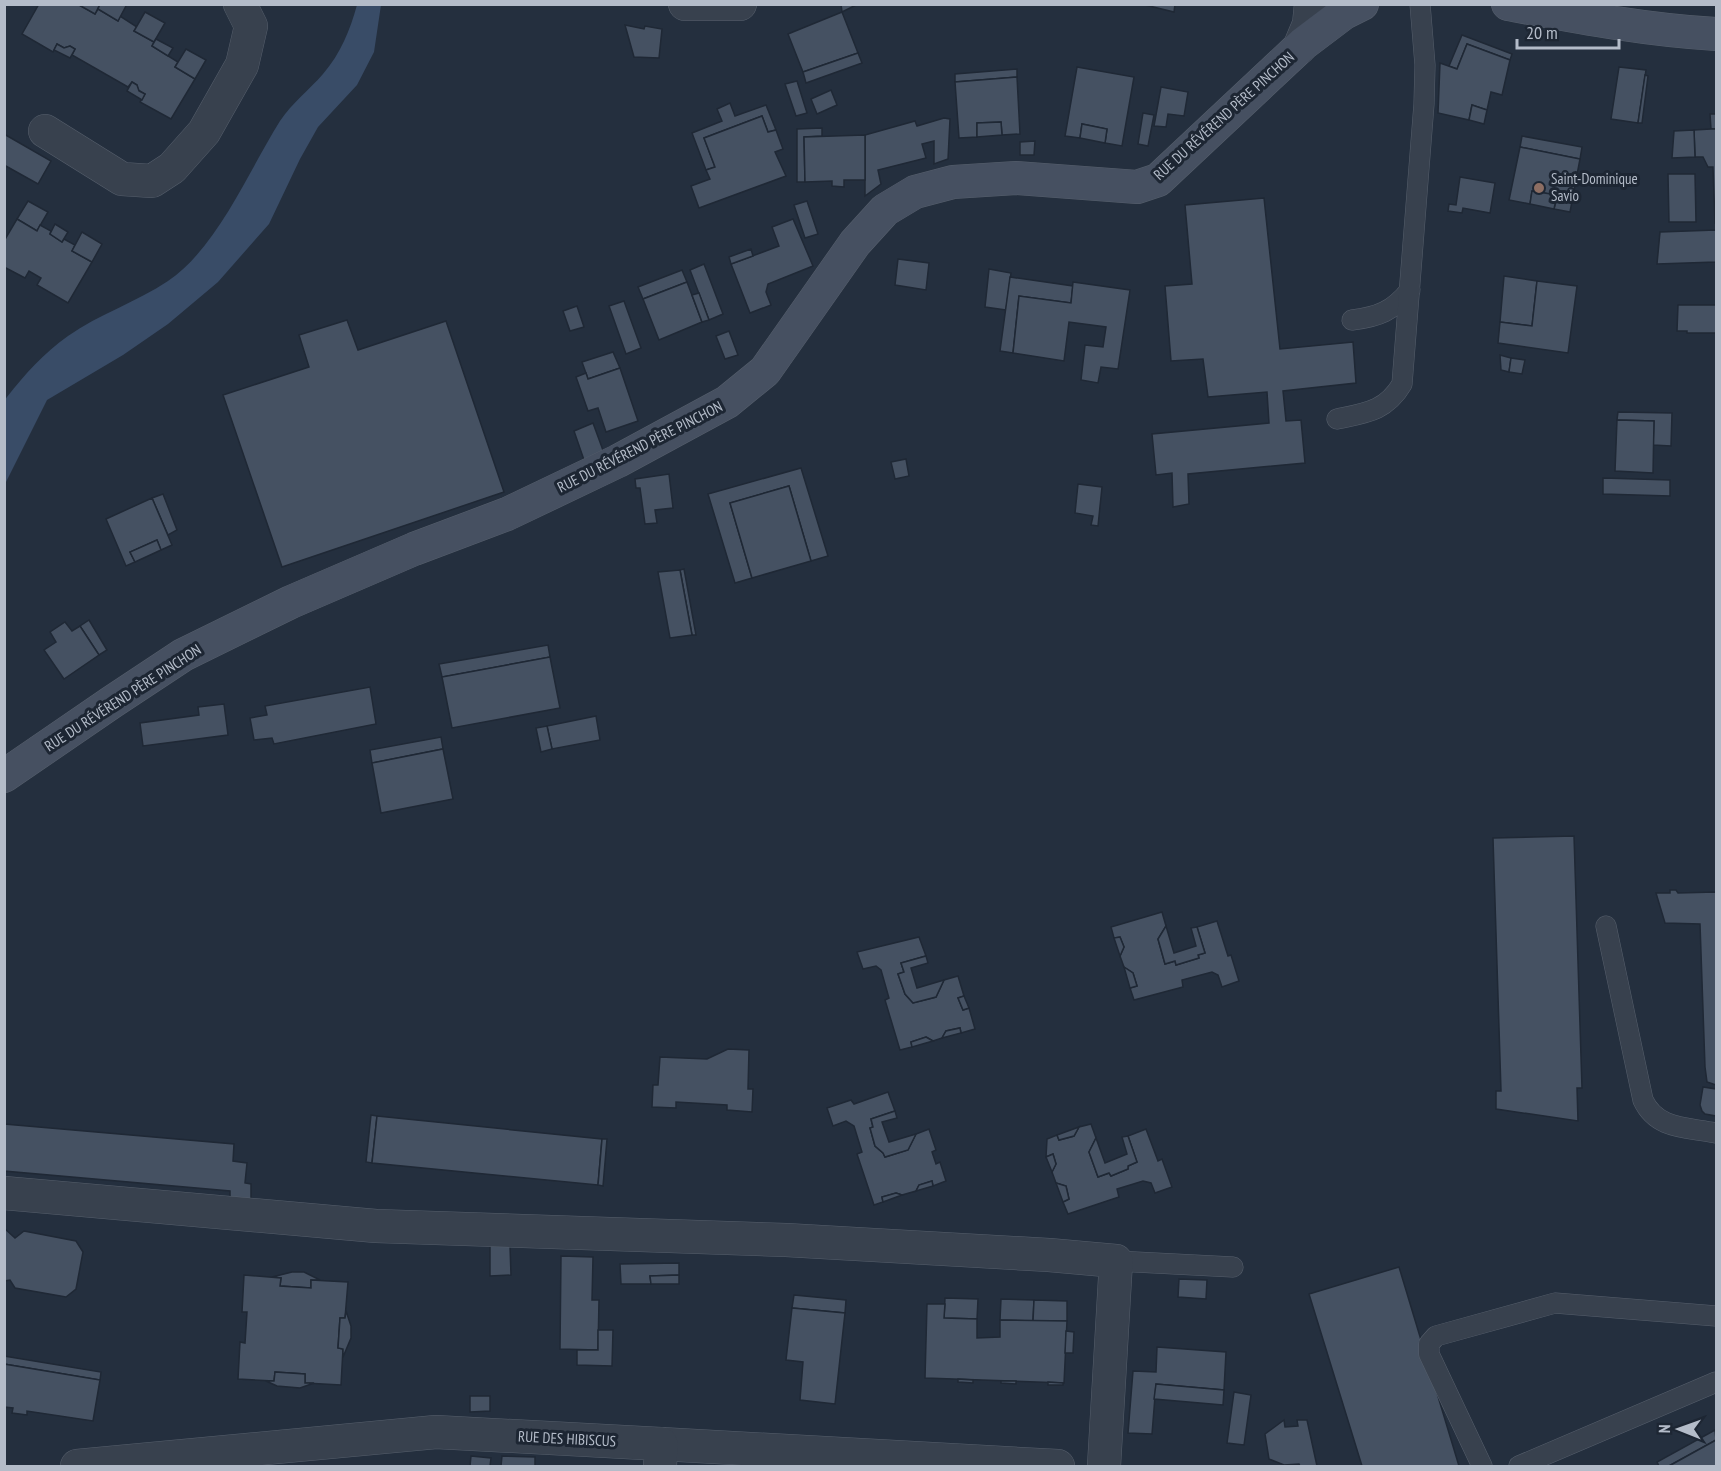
<svg xmlns="http://www.w3.org/2000/svg" width="1721" height="1471" viewBox="0 0 1721 1471" font-family="'PT Sans Narrow',sans-serif">
<style>
.water{fill:#394c67}
.building{fill:#455162;stroke:#1f2835;stroke-width:1.5}
.lines{fill:none;stroke-linecap:round;stroke-linejoin:round}
.service-casing{stroke:#565f6c;stroke-width:21}
.minor-casing{stroke:#565f6c;stroke-width:34}
.tertiary-casing{stroke:#565f6c;stroke-width:34}
.secondary-casing{stroke:#565f6c;stroke-width:34}
.service{stroke:#38414e;stroke-width:20}
.minor{stroke:#38414e;stroke-width:33}
.tertiary{stroke:#38414e;stroke-width:33}
.secondary{stroke:#465061;stroke-width:33}
.education-dot{fill:#8d6e63;stroke:#1d2633;stroke-width:2}
.labels{text-anchor:middle;stroke-width:6;stroke-linejoin:round;paint-order:stroke}
.street-label{font-size:15px;fill:#b4bcc9;stroke:#1d2633}
.poi-label{font-size:15px;fill:#b4bcc9;stroke:#1d2633;text-anchor:start}
</style>
<rect width="100%" height="100%" fill="#242f3e"/>
<path class="water" d="M357,5H381L374,52L357,85L318,127L300,159L269,224L218,282L168,324L123,355L47,400L5,484L4,401L7,397C25,374 44,353 68,336C99,314 137,302 168,281C218,247 249,170 280,121C292,103 309,90 323,74C341,53 350,30 357,5Z"/>
<g class="building">
<path d="M39,4H78L95,14L98,9L118,21L120,16L137,27L134,31L154,42L152,46L178,62L175,67L195,79L171,119L140,102L145,94L138,90L137,85L132,82L128,87L72,55L75,49L70,46L64,48L57,44L53,52L22,34Z"/>
<path d="M96,4L99,6L95,14L79,5Z"/>
<path d="M100,4H127L118,21L98,9Z"/>
<path d="M841,4H858L842,12Z"/>
<path d="M1141,4H1175L1174,12Z"/>
<path d="M145,12L165,23L154,42L134,31Z"/>
<path d="M842,12L858,53L803,72L788,34Z"/>
<path d="M625,25L644,29L645,26L662,29L659,58L634,57Z"/>
<path d="M1462,35L1512,54L1510,60L1467,44L1457,69L1449,66Z"/>
<path d="M156,39L173,48L168,56L152,46Z"/>
<path d="M57,44L64,48L70,46L75,49L70,58L54,50Z"/>
<path d="M1467,44L1510,60L1502,95L1491,92L1487,110L1472,105L1469,120L1438,113L1440,63L1457,69Z"/>
<path d="M186,49L206,60L195,79L175,67Z"/>
<path d="M858,53L862,63L806,83L803,72Z"/>
<path d="M1077,67L1134,77L1122,146L1105,143L1107,129L1082,124L1080,138L1065,136Z"/>
<path d="M1619,67L1646,70L1638,123L1611,119Z"/>
<path d="M1017,69V77L955,82V74Z"/>
<path d="M1645,75L1648,76L1642,123H1638Z"/>
<path d="M1017,77L1020,134L1002,135L1001,122L977,123V137L959,138L955,82Z"/>
<path d="M797,81L807,113L796,116L785,84Z"/>
<path d="M132,82L137,85L139,91L145,94L142,100L127,91Z"/>
<path d="M1161,87L1188,92L1184,116L1168,114L1166,127L1154,126Z"/>
<path d="M831,90L837,105L817,114L811,99Z"/>
<path d="M730,103L735,116L766,105L776,130L768,132L762,116L704,138L715,167L706,170L692,133L722,121L717,109Z"/>
<path d="M1472,105L1487,110L1484,124L1469,120Z"/>
<path d="M1143,113L1154,115L1148,146L1138,144Z"/>
<path d="M1710,114H1716V129H1711Z"/>
<path d="M762,116L768,132L776,130L783,149L775,152L786,176L699,208L691,186L710,179L706,170L715,167L704,138Z"/>
<path d="M944,118L950,119L948,159L934,164V141L922,144L926,158L878,170L881,184L865,196V135L915,121L917,126Z"/>
<path d="M1001,122L1002,135L977,137V123Z"/>
<path d="M1082,124L1107,129L1105,143L1080,138Z"/>
<path d="M822,128V136L804,137L805,182H797V129Z"/>
<path d="M1711,129H1716V223H1715L1713,167H1708L1703,157H1695L1694,130Z"/>
<path d="M1694,130L1695,157L1672,158L1674,131Z"/>
<path d="M4,134L51,161L38,184L4,165Z"/>
<path d="M865,135V180H844V187L832,186V181L805,182L804,137Z"/>
<path d="M1522,136L1582,147L1580,159L1520,147Z"/>
<path d="M1035,141L1034,155H1020V142Z"/>
<path d="M1520,147L1580,159L1570,212L1554,209L1557,195L1532,191L1530,204L1509,200Z"/>
<path d="M1668,174H1695L1696,222H1669Z"/>
<path d="M1460,177L1495,183L1490,213L1463,208L1462,213L1448,211L1449,204L1456,205Z"/>
<path d="M1532,191L1557,195L1554,209L1530,204Z"/>
<path d="M1264,198L1280,349L1353,342L1356,383L1283,391L1286,421L1301,420L1305,463L1188,474L1189,504L1173,507L1172,473L1156,475L1152,434L1269,423L1267,392L1208,397L1203,359L1171,361L1165,286L1192,284L1185,205Z"/>
<path d="M28,201L48,212L37,231L17,219Z"/>
<path d="M807,201L818,234L805,238L794,205Z"/>
<path d="M17,219L37,231L40,225L51,231L50,234L62,242L64,239L75,245L72,251L92,262L68,303L37,285L41,278L29,271L25,278L4,267V241Z"/>
<path d="M793,219L813,266L768,284L766,292L771,305L750,313L731,264L779,246L772,227Z"/>
<path d="M55,224L68,232L62,242L50,234Z"/>
<path d="M1716,230V262L1657,264L1660,232Z"/>
<path d="M82,232L102,244L92,262L72,251Z"/>
<path d="M751,249L753,256L731,264L729,257Z"/>
<path d="M898,259L929,263L926,290L895,285Z"/>
<path d="M704,264L723,314L709,320L690,270Z"/>
<path d="M989,269L1011,273L1006,310L985,307Z"/>
<path d="M682,270L687,282L643,299L638,287Z"/>
<path d="M1504,276L1537,281L1532,326L1500,322Z"/>
<path d="M1010,277L1073,286L1071,303L1019,296L1013,353L1000,351Z"/>
<path d="M1537,281L1577,286L1568,353L1498,343L1500,322L1532,326Z"/>
<path d="M687,282L702,322L659,340L643,299Z"/>
<path d="M1073,282L1130,290L1118,369L1101,367L1098,383L1081,380L1085,345L1103,347L1106,327L1069,322L1064,361L1013,353L1019,296L1071,303Z"/>
<path d="M699,293L709,320L702,322L692,295Z"/>
<path d="M624,301L641,348L626,354L609,306Z"/>
<path d="M1678,305H1716V333H1687V331H1677Z"/>
<path d="M577,306L584,327L570,331L563,311Z"/>
<path d="M347,320L358,350L446,321L504,492L282,567L223,395L309,367L299,335Z"/>
<path d="M729,331L738,355L725,359L716,336Z"/>
<path d="M613,352L620,368L588,379L582,362Z"/>
<path d="M1500,355L1511,358L1509,372L1501,370Z"/>
<path d="M1511,358L1525,360L1522,374L1509,372Z"/>
<path d="M620,368L638,421L606,432L598,408L588,411L576,377L586,373L588,379Z"/>
<path d="M1618,412L1672,413L1671,446L1653,445L1654,421L1617,420Z"/>
<path d="M1617,420L1654,421L1653,473L1615,471Z"/>
<path d="M593,423L604,453L584,460L574,431Z"/>
<path d="M906,459L909,476L895,479L891,462Z"/>
<path d="M801,468L828,556L811,561L789,486L730,503L752,578L735,583L708,494Z"/>
<path d="M669,474L673,508L655,510L657,523L645,524L640,488H636L635,479Z"/>
<path d="M1603,478L1670,480V496L1603,494Z"/>
<path d="M1078,484L1102,487L1098,526L1091,525L1093,516L1075,513Z"/>
<path d="M789,486L811,561L752,578L730,503Z"/>
<path d="M163,494L177,530L168,535L152,498Z"/>
<path d="M152,498L172,545L161,550L157,540L130,552L135,562L126,566L106,519Z"/>
<path d="M157,540L161,550L135,562L130,552Z"/>
<path d="M684,569L696,635H692L680,570Z"/>
<path d="M680,570L692,635L670,638L658,572Z"/>
<path d="M89,620L107,650L99,655L80,626Z"/>
<path d="M65,622L72,631L80,626L99,655L64,679L44,650L56,642L50,632Z"/>
<path d="M548,645L550,657L442,677L439,664Z"/>
<path d="M550,657L560,708L452,728L442,677Z"/>
<path d="M370,687L376,724L274,744L272,738L254,740L250,718L267,715L265,706Z"/>
<path d="M224,704L228,735L143,746L140,723L199,715L198,707Z"/>
<path d="M596,716L600,740L552,749L547,726Z"/>
<path d="M547,726L552,749L541,752L536,728Z"/>
<path d="M441,737L443,749L372,763L370,750Z"/>
<path d="M443,749L453,799L381,813L372,763Z"/>
<path d="M1574,836L1582,1088H1577L1578,1121L1496,1109V1091H1501L1493,838Z"/>
<path d="M1670,890H1676L1678,893L1716,892V1085L1707,1082L1705,1067L1700,924L1665,923L1656,893H1670Z"/>
<path d="M1162,912L1166,926L1158,939L1165,964L1175,961L1176,965L1199,958L1198,955L1205,953L1197,927L1217,921L1228,956L1231,955L1239,981L1222,987L1218,975L1212,972L1182,980L1183,987L1134,1000L1130,988L1137,986L1133,973L1124,967L1120,956L1124,947L1120,937L1114,938L1111,927Z"/>
<path d="M1166,926L1174,953L1196,946L1191,928L1197,927L1205,953L1198,955L1199,958L1176,965L1175,961L1165,964L1158,939Z"/>
<path d="M919,937L926,956L901,963L904,972L898,974L905,994L913,1003L936,997L944,980L958,976L964,996L958,998L963,1010L969,1008L975,1029L961,1033L960,1028L946,1031L942,1038L933,1041L926,1037L911,1042L912,1047L900,1050L885,1000L889,998L881,970L876,966L863,969L857,952Z"/>
<path d="M1120,937L1124,947L1120,956L1114,938Z"/>
<path d="M926,956L928,963L911,968L917,988L944,980L936,997L913,1003L905,994L898,974L904,972L901,963Z"/>
<path d="M1124,967L1133,973L1137,986L1130,988Z"/>
<path d="M964,996L969,1008L963,1010L958,998Z"/>
<path d="M960,1028L961,1033L942,1038L946,1031Z"/>
<path d="M926,1037L933,1041L912,1047L911,1042Z"/>
<path d="M728,1049L749,1050L748,1089H753L752,1112L727,1110V1105L676,1102V1108L652,1107L653,1085H658L660,1057L707,1059Z"/>
<path d="M1703,1087L1716,1089V1116L1705,1114L1702,1111L1700,1105Z"/>
<path d="M888,1092L895,1111L871,1119L873,1127L870,1128L875,1146L883,1153L885,1157L908,1150L916,1134L929,1129L936,1150L932,1152L936,1164L940,1162L946,1181L933,1186L932,1181L919,1185L916,1191L902,1195L896,1193L882,1197L883,1202L874,1205L857,1154L862,1152L854,1126L846,1121L833,1126L827,1108L851,1100L854,1104Z"/>
<path d="M895,1111L897,1118L882,1122L889,1142L916,1134L908,1150L885,1157L883,1153L875,1146L870,1128L873,1127L871,1119Z"/>
<path d="M371,1115L377,1116L372,1163L366,1162Z"/>
<path d="M377,1116L602,1139L598,1185L372,1163Z"/>
<path d="M4,1124L234,1144L233,1161L247,1163L245,1183L251,1184V1200L230,1198V1191L4,1171Z"/>
<path d="M1091,1124L1096,1138L1089,1152L1098,1177L1109,1173L1111,1176L1128,1169V1166L1137,1162L1128,1136L1146,1129L1158,1161L1162,1159L1172,1187L1155,1193L1151,1183L1143,1181L1117,1189L1119,1197L1068,1214L1063,1202L1069,1199L1066,1186L1056,1183L1052,1172L1056,1164L1053,1154L1046,1157L1047,1139L1057,1135L1059,1140L1074,1136L1079,1127Z"/>
<path d="M1079,1127L1074,1136L1059,1140L1057,1135Z"/>
<path d="M1128,1136L1137,1162L1128,1166V1169L1111,1176L1109,1173L1098,1177L1089,1152L1096,1138L1105,1163L1127,1154L1122,1137Z"/>
<path d="M602,1139H607L603,1186L598,1185Z"/>
<path d="M1053,1154L1056,1164L1052,1172L1046,1157Z"/>
<path d="M932,1181L933,1186L916,1191L919,1185Z"/>
<path d="M1056,1183L1066,1186L1069,1199L1063,1202Z"/>
<path d="M896,1193L902,1195L883,1202L882,1197Z"/>
<path d="M4,1228L15,1238L24,1231L76,1241L83,1252L76,1289L66,1297L15,1288L10,1280L4,1281Z"/>
<path d="M490,1245L510,1246L511,1275L490,1276Z"/>
<path d="M561,1256L593,1257L592,1300H599L598,1350L560,1349Z"/>
<path d="M679,1263V1275L650,1276L651,1284H621L620,1264Z"/>
<path d="M1399,1267L1459,1466H1362L1309,1294Z"/>
<path d="M292,1272H304L320,1280H311V1288L280,1286L281,1278L272,1277Z"/>
<path d="M244,1275L281,1278L280,1286L311,1288V1280L348,1282L345,1318H340L338,1348L343,1349L341,1385L305,1383V1374L275,1372L274,1381L238,1379L240,1342L245,1343L247,1312H242Z"/>
<path d="M679,1275V1284H651L650,1276Z"/>
<path d="M1179,1279L1207,1280L1206,1299L1178,1297Z"/>
<path d="M794,1295L846,1300L845,1313L792,1308Z"/>
<path d="M945,1298L978,1299L977,1319L944,1318Z"/>
<path d="M1001,1299L1034,1300L1033,1321L1000,1320Z"/>
<path d="M1034,1300L1067,1301V1321H1033Z"/>
<path d="M927,1304H945L944,1318L977,1319V1338L1000,1337V1320L1067,1321L1064,1383L925,1378Z"/>
<path d="M792,1308L845,1313L835,1404L800,1400L803,1362L786,1360Z"/>
<path d="M346,1311L351,1326V1338L343,1357V1349L338,1348L340,1318H345Z"/>
<path d="M598,1330H613L612,1366L577,1365V1350H598Z"/>
<path d="M1066,1331L1074,1332L1073,1353H1065Z"/>
<path d="M1157,1347L1226,1352L1224,1390L1156,1384L1152,1434L1128,1433L1133,1371L1156,1372Z"/>
<path d="M4,1356L101,1372L100,1380L4,1364Z"/>
<path d="M4,1364L100,1380L93,1421L27,1411V1415L12,1413L13,1408L4,1407Z"/>
<path d="M275,1372L305,1374V1383H314L300,1388L277,1386L266,1381H274Z"/>
<path d="M958,1379L973,1380V1383L958,1382Z"/>
<path d="M1001,1381H1016V1384L1001,1383Z"/>
<path d="M1048,1382L1063,1383V1385H1048Z"/>
<path d="M1156,1384L1224,1390L1223,1405L1154,1399Z"/>
<path d="M1234,1392L1251,1395L1244,1445L1227,1443Z"/>
<path d="M470,1396H490V1411L470,1412Z"/>
<path d="M1284,1420L1285,1427L1298,1426L1297,1420H1307L1317,1466H1300L1299,1464L1284,1465L1269,1459L1265,1434Z"/>
<path d="M1715,1430L1716,1440L1669,1466H1659L1657,1462Z"/>
<path d="M1716,1440V1466H1669Z"/>
<path d="M471,1456L491,1458L490,1466H470Z"/>
<path d="M502,1456L535,1457V1466H501Z"/>
</g>
<g class="lines">
<g class="service-casing">
<g id="service">
<path d="M1352,320C1378,317 1393,311 1410,290"/>
<path d="M1337,419C1366,413 1386,411 1402,384L1424,104L1425,65L1420,4"/>
<path d="M1606,926L1643,1100C1657,1130 1687,1127 1716,1133"/>
<path d="M1116,1261L1233,1267"/>
<path d="M1482,1466L1429,1354V1344L1436,1336L1555,1303L1716,1316"/>
<path d="M1519,1466L1716,1382"/>
</g>
</g>
<g class="minor-casing">
<g id="minor">
<path d="M45,131L122,179L152,181L172,168L204,132L242,65L251,26L240,4"/>
<path d="M4,1193L376,1226L786,1240L1049,1255L1116,1261L1104,1466"/>
<path d="M661,1444L1058,1466"/>
</g>
</g>
<g class="tertiary-casing">
<g id="tertiary">
<path d="M685,4H740"/>
<path d="M1299,48L1309,24L1311,4"/>
<path d="M77,1466L436,1432L661,1444L660,1466"/>
</g>
</g>
<g class="secondary-casing">
<g id="secondary">
<path d="M1508,4C1578,17 1646,30 1716,34"/>
<path d="M4,776L112,702L183,655L291,602L414,549L507,514L618,461L727,402L765,371L855,243L885,210L915,192L953,182L1016,178L1137,187L1158,180L1303,44L1344,13L1362,4"/>
</g>
</g>
<use href="#service" class="service"/>
<use href="#minor" class="minor"/>
<use href="#tertiary" class="tertiary"/>
<use href="#secondary" class="secondary"/>
</g>
<circle class="education-dot" cx="1539" cy="188" r="6"/>
<g class="labels">
<g class="street-label">
<text transform="translate(1224 116) rotate(-42)" y="5">RUE DU RÉVÉREND PÈRE PINCHON</text>
<text transform="translate(640 447) rotate(-27)" y="5">RUE DU RÉVÉREND PÈRE PINCHON</text>
<text transform="translate(123 698) rotate(-33)" y="5">RUE DU RÉVÉREND PÈRE PINCHON</text>
<text transform="translate(567 1439) rotate(3)" y="5">RUE DES HIBISCUS</text>
</g>
<g class="poi-label">
<text x="1551" y="184">Saint-Dominique<tspan x="1551" dy="17">Savio</tspan></text>
</g>
</g>
<rect width="1721" height="1471" fill="none" stroke="#b4bcc9" stroke-width="12"/>
<g transform="translate(1679 1429) rotate(271)" stroke="#1d2633" stroke-width="4.5" paint-order="stroke">
<path d="M0-4.5L10 22L0 15L-10 22Z" fill="#b4bcc9"/>
<text y="-9" font-size="16" font-weight="bold" text-anchor="middle" fill="#b4bcc9">N</text>
</g>
<path d="M1517 39v9h102v-9" fill="none" stroke="#b4bcc9" stroke-width="3"/>
<text x="1526" y="39" font-size="18" fill="#b4bcc9" stroke="#1d2633" stroke-width="4.5" paint-order="stroke">20 m</text>
</svg>
